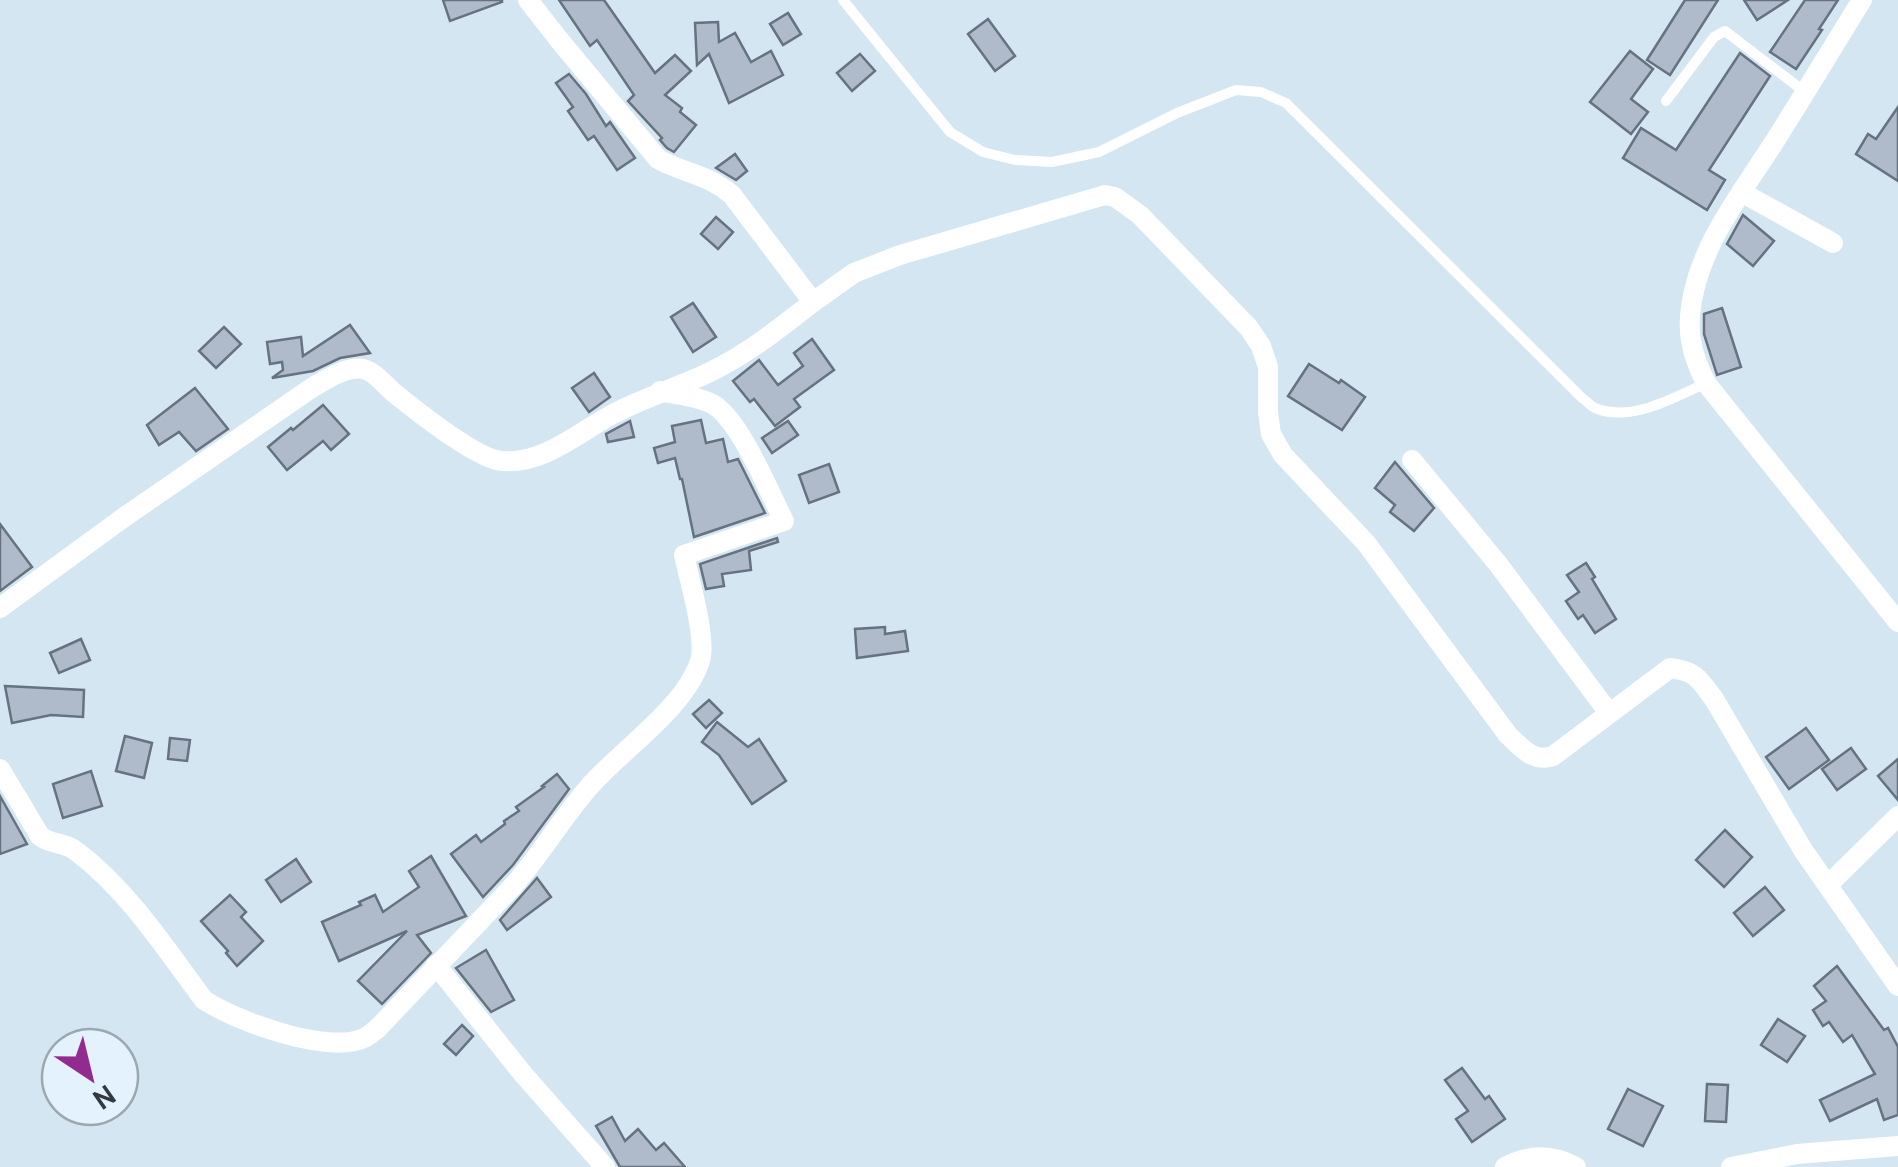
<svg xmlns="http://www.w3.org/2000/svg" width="1898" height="1167" viewBox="0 0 1898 1167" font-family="Cabin,sans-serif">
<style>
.building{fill:#afbbcb;stroke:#677281;stroke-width:2.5}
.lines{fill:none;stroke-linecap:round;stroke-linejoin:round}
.service{stroke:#fff;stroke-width:10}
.minor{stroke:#fff;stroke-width:20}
</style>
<rect width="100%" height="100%" fill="#d3e6f2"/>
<g class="building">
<path d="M443,0H502V2L450,21Z"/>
<path d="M559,0H604L655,73L675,55L691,71L665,95L682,108L680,112L696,125L674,152L667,148L660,140L662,138L628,101L634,95L597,40L590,46Z"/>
<path d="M1685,0H1718L1670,75L1647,60Z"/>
<path d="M1744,0H1788L1757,20Z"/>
<path d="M1805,0H1838L1819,29L1822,30L1796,69L1770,52Z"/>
<path d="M788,13L801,34L783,45L770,24Z"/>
<path d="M988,19L1015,56L995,71L968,34Z"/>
<path d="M718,22L719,42L735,33L751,62L771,51L783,75L729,103L709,54L697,65L695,23Z"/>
<path d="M1630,51L1653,69L1631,99L1648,112L1631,134L1590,102Z"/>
<path d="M1740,53L1770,76L1709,170L1725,180L1707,210L1623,158L1641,128L1676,150Z"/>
<path d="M860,54L875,71L852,91L837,73Z"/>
<path d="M569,74L586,94L606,126L610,122L635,158L617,170L594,136L588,140L568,111L573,107L556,83Z"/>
<path d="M1898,107V181L1856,154L1868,134L1876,139Z"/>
<path d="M735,154L747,171L736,180L716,168Z"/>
<path d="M1743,215L1774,241L1753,266L1727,244Z"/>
<path d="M716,217L733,232L718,249L701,234Z"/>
<path d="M693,303L716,337L693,352L671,317Z"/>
<path d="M1722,308L1741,367L1717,375L1704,334V314Z"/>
<path d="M350,325L370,353L340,358L313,371L272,378L283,370L282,362L270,364L267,342L301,337L303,356Z"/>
<path d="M224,327L241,344L216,368L199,351Z"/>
<path d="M812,339L834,370L794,399L800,407L775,426L754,399L750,402L733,381L759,360L778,385L803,366L794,353Z"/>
<path d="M1309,364L1339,383L1341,380L1365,397L1342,430L1288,396Z"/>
<path d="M594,373L610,397L589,412L572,388Z"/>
<path d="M195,388L228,429L196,451L179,432L159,445L147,425Z"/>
<path d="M323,405L349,434L331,450L323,441L287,470L268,447L291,428L293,430Z"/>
<path d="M701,420L706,443L723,439L728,462L738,459L765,513L694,537L682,479H680L675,458L658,463L654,448L675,442L672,426Z"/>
<path d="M630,421L634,437L608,442L606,434Z"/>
<path d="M788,421L798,435L772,453L762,438Z"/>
<path d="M1395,462L1434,508L1414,531L1390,512L1395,505L1375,488Z"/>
<path d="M829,464L839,492L809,503L799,475Z"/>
<path d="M0,524L32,567L0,591Z"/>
<path d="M777,538L778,542L749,551L751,570L722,574L724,586L706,589L700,564Z"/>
<path d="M1586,563L1595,577L1592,579L1616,619L1595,633L1583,615L1578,619L1566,601L1579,592L1567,575Z"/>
<path d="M885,627V634L905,631L908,651L857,658L855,629Z"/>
<path d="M81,639L90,660L59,673L50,653Z"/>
<path d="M5,686L84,690L83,717L51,715L12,723Z"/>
<path d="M709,700L722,713L706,728L693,714Z"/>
<path d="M717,722L748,747L759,739L786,781L752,804L719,755L702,742Z"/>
<path d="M1806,728L1829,760L1789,789L1766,757Z"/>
<path d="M125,736L152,743L144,778L116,771Z"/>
<path d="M170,738L190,740L187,761L168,759Z"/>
<path d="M1851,748L1866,769L1837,790L1822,769Z"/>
<path d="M1898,759V800L1878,776Z"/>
<path d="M91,771L102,806L63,818L53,784Z"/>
<path d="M557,774L569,789L513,865L483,897L451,854L476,835L481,842L505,824L504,821L519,811L516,807L544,787L542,786Z"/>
<path d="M0,796L27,844L0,854Z"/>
<path d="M1725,830L1752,857L1724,887L1696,860Z"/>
<path d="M431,856L466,916L417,935L431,953L382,1004L358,981L407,931L339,961L322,922L361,905L359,902L375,895L383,912L419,887L409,871Z"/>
<path d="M296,859L311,882L281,902L266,880Z"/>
<path d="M537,878L551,897L507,930L500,920Z"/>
<path d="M1765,887L1784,910L1753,936L1734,913Z"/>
<path d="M230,895L246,912L241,917L263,941L237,966L226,953L228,951L201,921Z"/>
<path d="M486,950L514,1000L491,1012L456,968Z"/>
<path d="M1837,966L1884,1030L1888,1028L1898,1047V1115L1884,1120L1877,1099L1830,1121L1820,1100L1875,1074L1852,1035L1843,1042L1829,1022L1823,1026L1813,1010L1826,1001L1814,986Z"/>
<path d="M1778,1019L1805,1036L1787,1062L1761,1045Z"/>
<path d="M462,1025L473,1036L456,1055L444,1044Z"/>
<path d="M1462,1068L1485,1099L1489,1096L1505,1119L1472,1142L1456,1119L1468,1111L1445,1080Z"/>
<path d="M1707,1084L1728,1085L1726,1122L1705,1121Z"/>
<path d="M1628,1089L1663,1106L1643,1146L1608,1129Z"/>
<path d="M612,1117L625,1141L638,1129L656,1150L664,1143L685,1167H620L596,1126Z"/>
</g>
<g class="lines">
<g class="service">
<path d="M843,0L950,132L983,152L1015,160L1052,162L1099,152L1177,113L1236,90L1261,92L1286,103L1582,398C1587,401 1590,406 1595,408C1631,423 1675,397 1706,383"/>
<path d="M1666,101L1714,37L1725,31L1805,92"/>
</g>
<g class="minor">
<path d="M528,0L560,41L658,159C685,174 708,174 732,195L813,302L854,273L900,255L1105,195L1115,197L1140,215L1249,328L1261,346L1268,367V412L1271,434L1283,455L1366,543L1508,735C1522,748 1533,763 1553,756L1670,668C1696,671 1699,679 1714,699L1803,850L1898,986"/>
<path d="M1862,0C1832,48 1803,97 1773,144C1739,197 1695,251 1690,316C1688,341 1695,361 1706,383L1898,622"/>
<path d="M1741,192L1833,243"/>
<path d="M1412,460L1498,564L1609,713"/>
<path d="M0,608L123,518L313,387C327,379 347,366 363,369C374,371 384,384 393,392C414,409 476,459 502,461C543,465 579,432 613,414C645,397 680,387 712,371C749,353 781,327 813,302"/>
<path d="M0,769L40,836C51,845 65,842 76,851C128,890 165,948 204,1000C236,1021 328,1055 364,1038C366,1038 375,1030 377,1029L514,885C541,854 562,818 589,787C621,750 685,708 700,661C707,639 689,579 684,555L784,521C769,492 741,422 714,405C699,396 677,395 660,391"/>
<path d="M1828,885L1898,816"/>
<path d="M436,965L523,1074L605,1167"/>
<path d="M1505,1167C1529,1154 1552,1154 1576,1167"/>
<path d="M1731,1167L1797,1154L1898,1146"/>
</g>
</g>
<g transform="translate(90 1077) rotate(145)"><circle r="48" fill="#e3f2fc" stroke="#9ca8b0" stroke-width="2.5"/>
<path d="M0-8L18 38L0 25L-18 38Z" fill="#922b90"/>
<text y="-15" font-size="28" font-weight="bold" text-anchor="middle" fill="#323a3f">N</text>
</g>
</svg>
